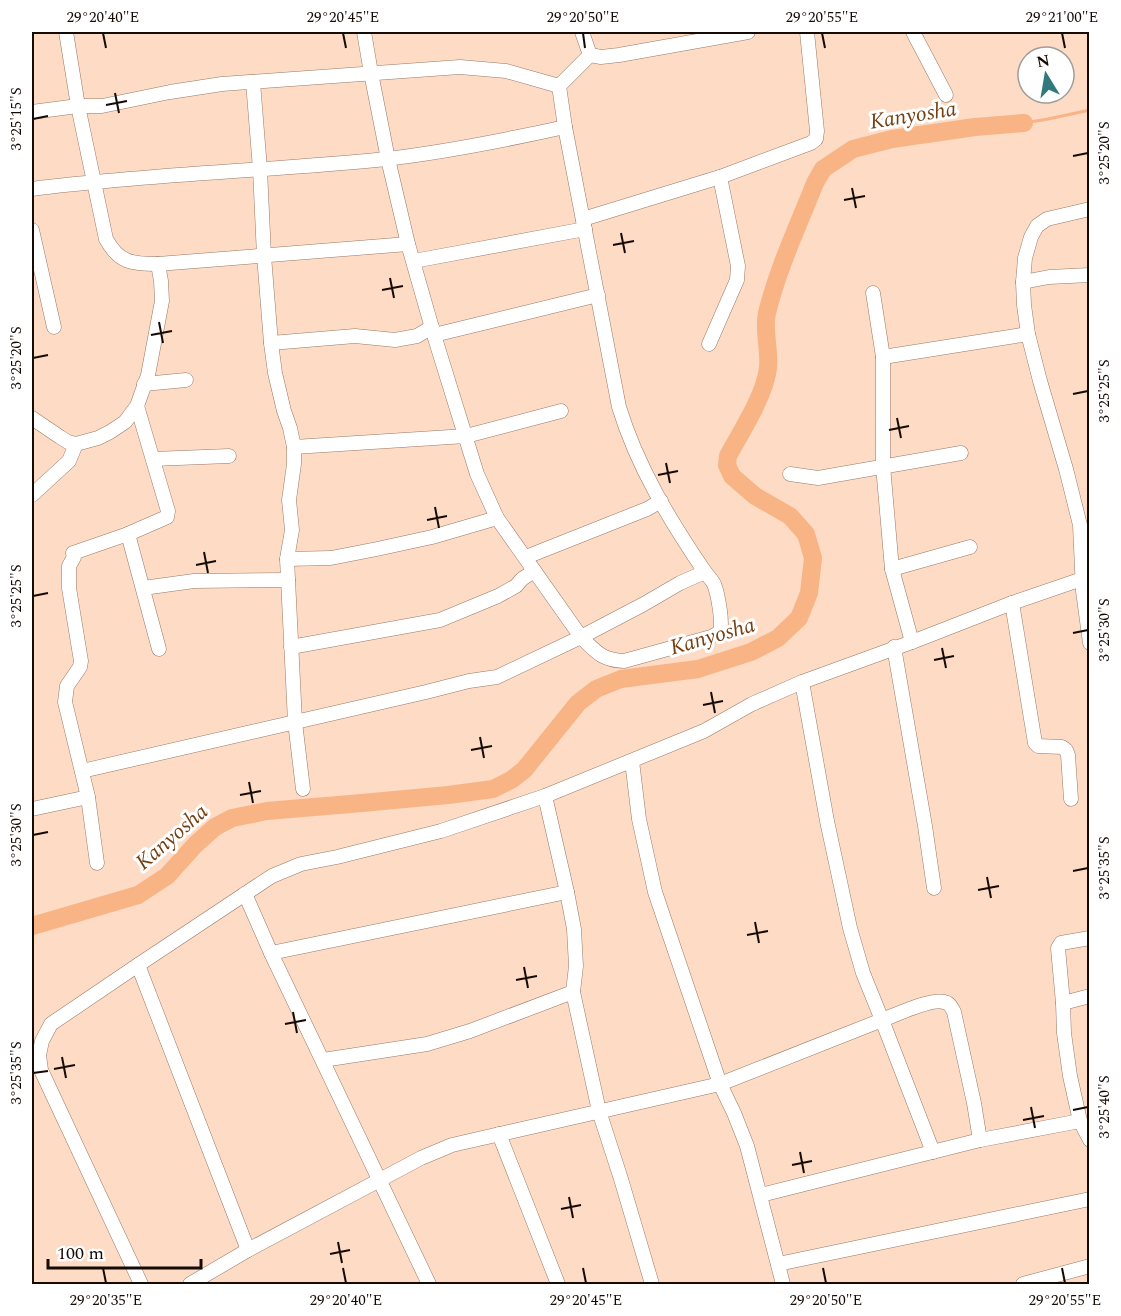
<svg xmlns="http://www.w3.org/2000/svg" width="1121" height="1316" viewBox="0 0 1121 1316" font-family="Spectral,serif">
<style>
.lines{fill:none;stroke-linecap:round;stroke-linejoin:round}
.stream{stroke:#f8b485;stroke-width:3}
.river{stroke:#f8b485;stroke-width:18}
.minor-casing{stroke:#987a66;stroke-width:15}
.minor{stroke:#fff;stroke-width:14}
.ticks{fill:none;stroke:#150a04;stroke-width:2}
.labels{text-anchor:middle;stroke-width:6;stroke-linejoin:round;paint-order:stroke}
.water-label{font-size:22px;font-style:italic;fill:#753f11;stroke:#fff}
.neatline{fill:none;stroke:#150a04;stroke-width:2}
.ticks-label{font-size:15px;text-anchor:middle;fill:#150a04}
</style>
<rect width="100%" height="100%" fill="#fddbc5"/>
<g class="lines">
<path class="stream" d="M1024,123L1048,119L1090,110"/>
<path class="river" d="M32,926L138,895L167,876L195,845L215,827L232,818L267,811L362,803L448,795L493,789L511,780L524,770L578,703L596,689L621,679L698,669L751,652L778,638L799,618L809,593L813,558L806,534L790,516L755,496L732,476L727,465L728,456C741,432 765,395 768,368C770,350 763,331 767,313C778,268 798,226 815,183L823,169L853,149L892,139L975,127L1024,123"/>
<g class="minor-casing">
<g id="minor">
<path d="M66,32L78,106L106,239C119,263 132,264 158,264L408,244"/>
<path d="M364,32L371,73L388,159L408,244L434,335L477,474L497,518L581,637C596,652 602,660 624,661L711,637L720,632C723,622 718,594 714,584C712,580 708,576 705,572"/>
<path d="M582,32L590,55"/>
<path d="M913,32L946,95"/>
<path d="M590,55L601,57L619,55L748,32"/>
<path d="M253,82L260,169L264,256L271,343L275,373L284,411L290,428L294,447V464L289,500L292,530L287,559L295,722L303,789"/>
<path d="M32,112L78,106H102L170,92L222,84L460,67L506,71L559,86"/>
<path d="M32,189C149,174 268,171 386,159C446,152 506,140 565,127"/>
<path d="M1090,209L1047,219L1037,226L1031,237L1025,258L1023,282L1024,305L1028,334L1040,381L1066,469L1080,525L1083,591L1090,643"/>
<path d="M583,219L720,177L811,143L816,139L817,131L807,32"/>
<path d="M32,230L54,327"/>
<path d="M414,261L585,229"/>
<path d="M1023,282L1049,277L1090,275"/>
<path d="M873,293L883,357V466L892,569L912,642"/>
<path d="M434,335L598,295"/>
<path d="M271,343L355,336L395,340L417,336L432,327"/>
<path d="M709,344L737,280L738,266L720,177"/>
<path d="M883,357L1028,334"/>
<path d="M144,384L186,380"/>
<path d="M32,418L60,437L68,442L76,444L98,438L110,432L125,422L137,406L148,375L162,301L161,281L158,264"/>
<path d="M294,447L466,436L561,411"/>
<path d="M153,459L229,456"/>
<path d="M790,474L818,478L961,453"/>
<path d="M32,495L69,461L76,444"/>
<path d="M128,534L159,649"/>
<path d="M526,557L647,509L661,501"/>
<path d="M287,559L331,558L377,549L432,537L497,518"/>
<path d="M892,569L970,547"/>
<path d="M143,588L194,581L288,580"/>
<path d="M1012,603L1035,743L1038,746L1062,747L1066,750L1068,755L1071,799"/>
<path d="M291,647L440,620L498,596L516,586L522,579L534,571"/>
<path d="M894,647L925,826L934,888"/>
<path d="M802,682L827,821L850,928L863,973L882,1020C896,1015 931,998 944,1002C950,1003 951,1007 954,1012L974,1103L980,1140L1080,1121L1090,1140"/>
<path d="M632,761L639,819L655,892L720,1084L734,1113L747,1146L783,1284"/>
<path d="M82,771L426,692L469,681L497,677L581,637L644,604L680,583L705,572C670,521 637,466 619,407L565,127L559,86L590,55"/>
<path d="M545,796L567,892L574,929L576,966L573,992L599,1111L621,1179L652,1284"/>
<path d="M32,809L88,797"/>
<path d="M97,863L88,797L65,702L67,686L80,667L81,661L69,588V566L74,557L73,553L128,534L167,517L168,511L137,406"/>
<path d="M245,894L271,953L429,1284"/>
<path d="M271,953L567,892"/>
<path d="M138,965L248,1250"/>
<path d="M1063,1003L1090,996"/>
<path d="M323,1060L427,1044L470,1031L573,992"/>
<path d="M1080,1121L1070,1076L1064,1033L1063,1003L1058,948L1061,943L1090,938"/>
<path d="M499,1134L558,1284"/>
<path d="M761,1195L980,1140"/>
<path d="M778,1264L1090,1199"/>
<path d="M141,1284L41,1070L39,1055L42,1041L51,1024L138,965L272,876L301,864L337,857L441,831L545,796L704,731L752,704L802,682L912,642L1012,603L1082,579"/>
<path d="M190,1284L248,1250L421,1158L452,1145L720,1084L882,1020L933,1152"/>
<path d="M1023,1284L1090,1266"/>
</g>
</g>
<use href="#minor" class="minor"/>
</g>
<path class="ticks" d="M103,33L106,48M343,33L346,48M583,33L585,48M822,33L825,48M1062,33L1065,48M115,93L119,113M106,105L127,101M33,119L48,116M1073,156L1088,153M852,188L856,208M844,200L865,196M621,233L625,253M613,245L634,241M390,278L394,298M382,290L403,286M159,322L163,343M151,335L172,331M33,358L48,355M1073,394L1088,391M897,418L901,438M889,430L909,426M666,463L670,483M658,475L678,471M435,507L439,528M427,520L447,516M204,552L208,573M196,565L216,561M33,596L48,593M1073,633L1088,630M942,648L946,668M934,660L954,656M711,692L715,713M703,705L723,701M480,737L484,758M471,750L492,746M249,782L253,803M240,795L261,791M33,835L48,832M1073,871L1088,868M987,877L991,898M978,890L999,886M755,922L759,943M747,935L768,931M524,967L528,988M516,980L537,976M293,1012L297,1033M285,1024L306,1020M62,1057L66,1078M54,1069L75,1065M33,1073L48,1071M1031,1107L1035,1128M1073,1110L1088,1107M1023,1120L1044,1116M800,1152L804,1173M792,1165L812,1161M569,1197L573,1218M561,1209L581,1205M338,1242L342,1263M330,1254L350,1250M103,1268L106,1283M343,1268L346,1283M583,1268L586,1283M823,1268L826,1283M1062,1268L1065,1283"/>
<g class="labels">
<g class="water-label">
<text transform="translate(913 114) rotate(-9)" y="8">Kanyosha</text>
<text transform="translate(712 635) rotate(-16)" y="8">Kanyosha</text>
<text transform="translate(171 836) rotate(-41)" y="8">Kanyosha</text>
</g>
</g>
<rect width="1121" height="1316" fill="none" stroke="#ffffff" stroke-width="66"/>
<g transform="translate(1046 75) rotate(349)"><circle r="28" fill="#ffffff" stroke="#a19d9b" stroke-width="1.5"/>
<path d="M0-4.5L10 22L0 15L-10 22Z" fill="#317a7c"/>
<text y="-9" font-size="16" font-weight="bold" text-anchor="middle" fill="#150a04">N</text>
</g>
<path d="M48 1259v9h153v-9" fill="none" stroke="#150a04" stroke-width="3"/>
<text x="57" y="1259" font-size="18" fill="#150a04" stroke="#ffffff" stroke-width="4.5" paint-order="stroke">100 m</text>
<rect x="33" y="33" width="1055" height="1250" class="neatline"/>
<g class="ticks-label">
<text x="103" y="22">29°20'40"E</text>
<text x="343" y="22">29°20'45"E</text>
<text x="583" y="22">29°20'50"E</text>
<text x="822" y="22">29°20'55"E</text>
<text x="1062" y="22">29°21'00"E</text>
<text transform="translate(16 119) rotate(-90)" y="5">3°25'15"S</text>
<text transform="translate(1104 153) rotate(-90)" y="5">3°25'20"S</text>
<text transform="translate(16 358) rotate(-90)" y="5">3°25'20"S</text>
<text transform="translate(1104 391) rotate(-90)" y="5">3°25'25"S</text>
<text transform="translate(16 596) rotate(-90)" y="5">3°25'25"S</text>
<text transform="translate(1104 630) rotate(-90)" y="5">3°25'30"S</text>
<text transform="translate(16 835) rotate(-90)" y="5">3°25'30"S</text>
<text transform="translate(1104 868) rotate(-90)" y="5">3°25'35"S</text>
<text transform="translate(16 1073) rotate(-90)" y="5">3°25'35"S</text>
<text transform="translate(1104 1107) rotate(-90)" y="5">3°25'40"S</text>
<text x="106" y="1305">29°20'35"E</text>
<text x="346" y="1305">29°20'40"E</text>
<text x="586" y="1305">29°20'45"E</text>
<text x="826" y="1305">29°20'50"E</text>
<text x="1065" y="1305">29°20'55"E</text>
</g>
</svg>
